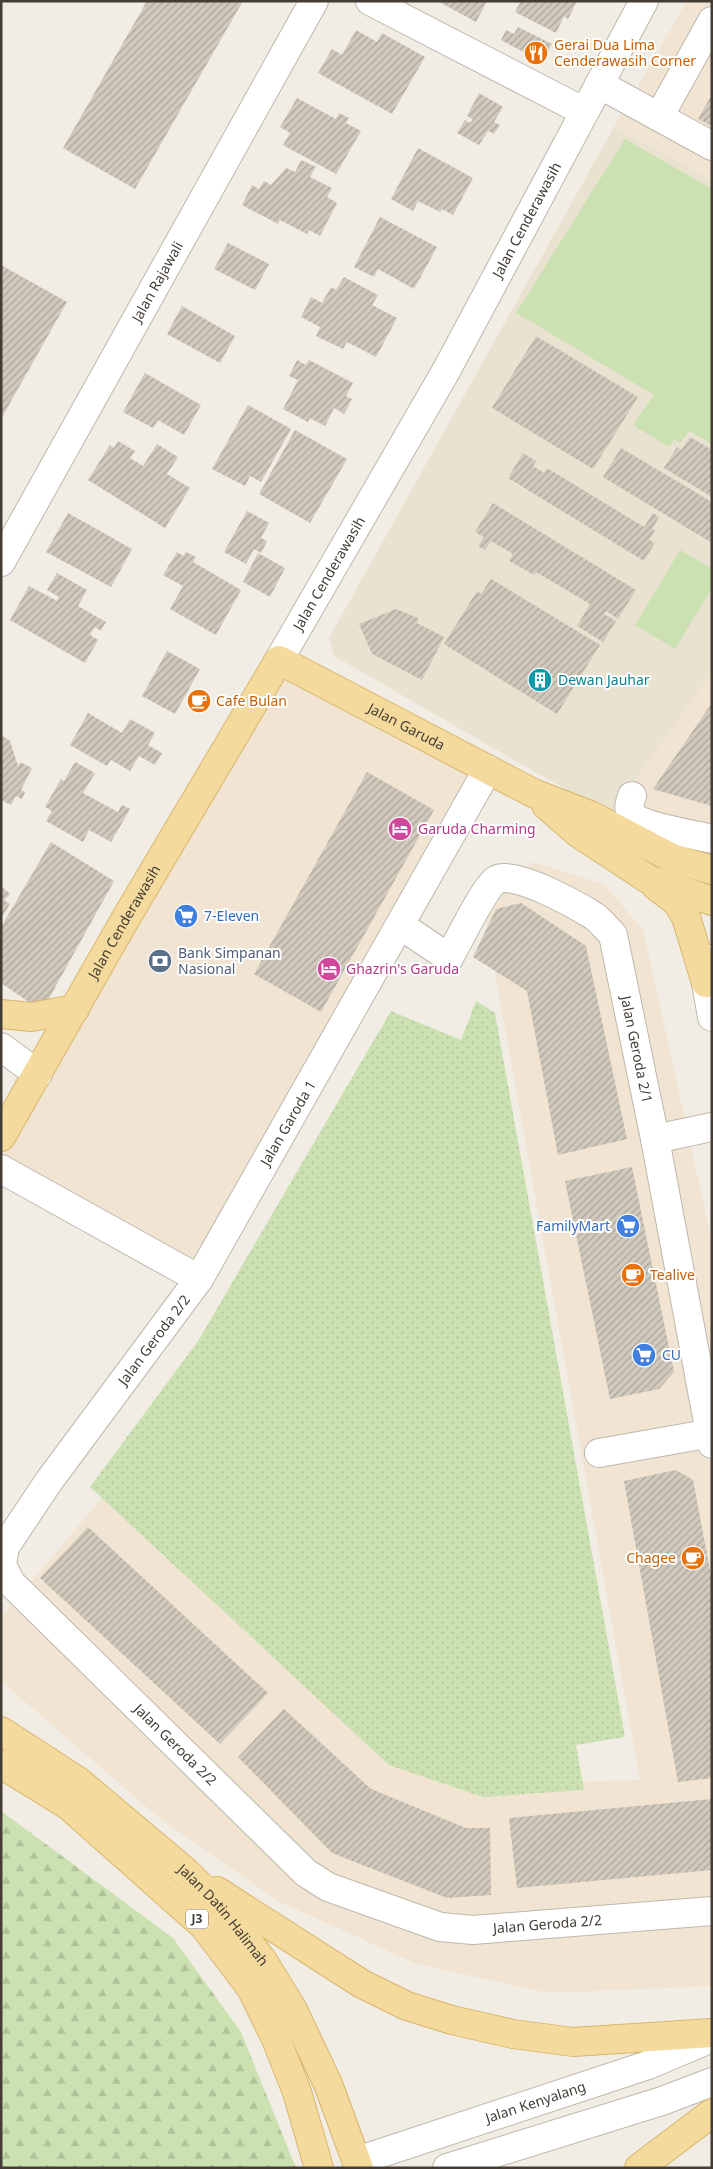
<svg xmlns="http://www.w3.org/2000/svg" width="713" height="2169" viewBox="0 0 713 2169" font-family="'Noto Sans',sans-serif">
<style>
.commercial{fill:#f1e4d2}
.education{fill:#e9e2d1}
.grass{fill:url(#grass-dots)}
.forest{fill:url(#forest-firs)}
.garden{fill:#cce1b2}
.building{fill:url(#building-hatch)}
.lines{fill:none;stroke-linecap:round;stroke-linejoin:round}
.minor-casing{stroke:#beb8ac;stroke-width:30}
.major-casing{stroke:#d7b66d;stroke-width:30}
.minor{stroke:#fff;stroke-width:28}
.major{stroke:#f4da9c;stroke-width:28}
.labels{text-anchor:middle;stroke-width:4;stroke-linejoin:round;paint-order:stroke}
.shield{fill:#fff;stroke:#7b7772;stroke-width:1}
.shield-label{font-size:12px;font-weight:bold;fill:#433d36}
.food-label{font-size:14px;fill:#c56008;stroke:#fff;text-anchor:start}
.street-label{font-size:14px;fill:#433d36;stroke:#fff}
.culture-label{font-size:14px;fill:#0d838f;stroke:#fff;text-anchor:start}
.hotel-label{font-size:14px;fill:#b23c85;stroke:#fff;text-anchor:start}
.shop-label{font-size:14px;fill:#366cbe;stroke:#fff;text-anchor:start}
.service-label{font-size:14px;fill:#4e5e75;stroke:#fff;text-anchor:start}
</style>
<defs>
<pattern id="grass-dots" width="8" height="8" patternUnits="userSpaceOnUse" patternTransform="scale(1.25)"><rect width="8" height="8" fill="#cce1b2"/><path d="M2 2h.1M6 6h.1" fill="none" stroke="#b0c29a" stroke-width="1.8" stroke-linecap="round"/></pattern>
<pattern id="forest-firs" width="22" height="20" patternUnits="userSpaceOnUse" patternTransform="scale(1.25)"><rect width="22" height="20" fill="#cce1b2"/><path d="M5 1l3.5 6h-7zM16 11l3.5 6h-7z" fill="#b0c29a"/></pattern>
<pattern id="building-hatch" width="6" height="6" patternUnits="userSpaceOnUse" patternTransform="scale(1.25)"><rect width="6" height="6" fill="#d1c9bc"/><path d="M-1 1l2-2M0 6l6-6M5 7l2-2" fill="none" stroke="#aba49a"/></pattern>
</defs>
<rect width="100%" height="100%" fill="#f1ede5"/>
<g class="commercial">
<path d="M687,1H712V180L614,127Z"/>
<path d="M712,672V856L650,838L610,815Z"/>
<path d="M284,677L474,777L196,1267L2,1159Z"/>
<path d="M533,862L604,884L643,930L712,1242V1986L549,1993L417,1964L278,1901L158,1817L1,1681V1617L113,1485L458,1785L640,1780L484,911Z"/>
</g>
<path class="education" d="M614,127L712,180V672L610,815L334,656L329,638Z"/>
<path class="grass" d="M476,1001L495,1013L625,1737L576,1745L584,1790L483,1797L389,1765L90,1487L198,1341L391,1011L461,1040Z"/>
<path class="forest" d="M1,1811L173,1938L241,2032L296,2168H1Z"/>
<g class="garden">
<path d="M625,139L712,189V444L689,431L680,443L674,439L669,447L633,425L654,395L516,313Z"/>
<path d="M680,550L712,569V588L675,649L635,625Z"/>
</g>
<g class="building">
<path d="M147,1H243L135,189L63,148Z"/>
<path d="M442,1H487L476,22L441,3Z"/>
<path d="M521,1H577L568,19L564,16L556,33L515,12Z"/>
<path d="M518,27L552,44L542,62L501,40L506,30L514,34Z"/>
<path d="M356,30L377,42L382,33L425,57L392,114L318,73L332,49L342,55Z"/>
<path d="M479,93L503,107L494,122L500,125L494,134L488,131L479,145L457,133L465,120L470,123L473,119L467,116Z"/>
<path d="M712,94V126L698,119Z"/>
<path d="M297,98L336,119L339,113L349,118L346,123L361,131L336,174L283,145L290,133L280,127Z"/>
<path d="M418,148L473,178L453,215L442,209L440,212L418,201L413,211L391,199Z"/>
<path d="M301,160L316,167L310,177L332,188L327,197L337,203L320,236L309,230L307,234L280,220L278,224L242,205L252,185L259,189L264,181L271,185L286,168L295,172Z"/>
<path d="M380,217L437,247L414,289L378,269L374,277L354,267Z"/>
<path d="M228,243L269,264L255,290L214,269Z"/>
<path d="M1,265L67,302L1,419Z"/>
<path d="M344,277L378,295L372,305L397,318L376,357L347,342L343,349L316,336L320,327L301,317L311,297L322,303L331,287L336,290Z"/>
<path d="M182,306L235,336L220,363L167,334Z"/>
<path d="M536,336L638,397L593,469L492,408Z"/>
<path d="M297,360L306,365L309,360L353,383L346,396L352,399L344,414L334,408L325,426L310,418L308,422L283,409L298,380L289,376Z"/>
<path d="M145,373L201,405L184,435L158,420L153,428L123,412Z"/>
<path d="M248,405L291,429L261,482L250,476L245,486L212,469Z"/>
<path d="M295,430L347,459L310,523L259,494Z"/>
<path d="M690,437L712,450V497L664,468L677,447L681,450Z"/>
<path d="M118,441L135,451L130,458L143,466L157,444L178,457L167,474L190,488L165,528L88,480L110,445L114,448Z"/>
<path d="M621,448L712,502V543L603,477Z"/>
<path d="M523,453L536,461L533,466L544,473L547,468L644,527L653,513L659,517L652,529L655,530L649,540L655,543L644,561L508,478Z"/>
<path d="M493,503L636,590L618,619L606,611L604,614L616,621L603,642L577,626L590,604L536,572L534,575L509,561L513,554L491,541L485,550L478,546L484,537L475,532Z"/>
<path d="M247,511L269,523L261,538L267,541L261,553L254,549L246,564L224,552Z"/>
<path d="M68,513L132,549L111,587L46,552Z"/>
<path d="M177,552L183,556L186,552L196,557L193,562L241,590L216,635L170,609L183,586L163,575Z"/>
<path d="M258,553L285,568L270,597L243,582Z"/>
<path d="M57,573L87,590L78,606L106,622L101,631L95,627L90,635L98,640L85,663L10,620L29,586L57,601L59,597L47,590Z"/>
<path d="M491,579L600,645L557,714L444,644L477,591L481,594Z"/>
<path d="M396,609L418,618L417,623L444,637L422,680L372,654L359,624Z"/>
<path d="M167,651L200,669L175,714L142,696Z"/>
<path d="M712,703V806L653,789Z"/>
<path d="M88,713L122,733L130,719L155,733L148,745L162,753L155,765L139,756L130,771L111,760L107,766L70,745Z"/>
<path d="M1,735L10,741L18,766L20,762L32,768L21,790L25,792L22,799L16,796L11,805L1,800Z"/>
<path d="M75,762L95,773L83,793L118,812L122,805L130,809L111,842L89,830L83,842L46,821L52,811L45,807L61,779L64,781Z"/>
<path d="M367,772L434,810L321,1012L254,974Z"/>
<path d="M51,842L114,881L42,1011L1,983V927Z"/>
<path d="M1,886L10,894L4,900L10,904L1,919Z"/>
<path d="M521,903L586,946L627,1139L558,1155L527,991L473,957L496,909Z"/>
<path d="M632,1167L674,1372L659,1389L610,1399L565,1181Z"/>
<path d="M676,1470L693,1480L712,1581V1778L678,1782L624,1481Z"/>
<path d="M88,1527L268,1693L220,1744L40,1578Z"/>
<path d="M284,1709L371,1789L466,1828H490L491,1895L447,1898L332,1853L238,1757Z"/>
<path d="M712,1799V1870L517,1888L509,1818Z"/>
</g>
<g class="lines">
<g class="minor-casing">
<g id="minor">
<path d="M370,1L583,111"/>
<path d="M599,84L712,146"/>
<path d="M659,117L712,21"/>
<path id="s1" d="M1,562L314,1"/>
<path id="s2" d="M279,660L446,371L644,1"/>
<path id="s3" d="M488,769L199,1279L49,1481L5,1547L2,1565L11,1583L306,1873L328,1887L440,1927L473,1930L712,1911"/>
<path d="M632,796C630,802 627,810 632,815C641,826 696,835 712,839"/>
<path id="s4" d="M400,925L449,958C458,942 484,888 496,880C513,869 578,906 594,916C601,921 607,929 613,935L655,1139L712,1444"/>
<path d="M711,959L706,983L712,1017"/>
<path d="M1,1047L38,1074"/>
<path d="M655,1139L712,1127"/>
<path d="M1,1169L199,1279"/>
<path d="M599,1453L712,1433"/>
<path id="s5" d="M357,2161L648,2065L712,2038"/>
<path d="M447,2168L662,2101L712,2082"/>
</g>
</g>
<g class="major-casing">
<g id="major">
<path d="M546,805L578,833L648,879L712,901"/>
<path d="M656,886L677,902L686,917L706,983"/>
<path d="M1,1014L31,1017L75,1009"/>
<path id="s6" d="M1,1137L126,918L279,660L533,793L590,815L674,859L712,870"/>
<path id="s7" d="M1,1731L78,1781L186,1872L221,1907L263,1961L293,2010L328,2084L359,2168"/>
<path d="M1,1764L69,1806L204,1926L251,1988L276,2039L297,2092L319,2168"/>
<path d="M217,1891L362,1984L407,2006L452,2020L513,2034L573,2042L712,2033"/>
<path d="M639,2168L712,2113"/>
</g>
</g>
<use href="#minor" class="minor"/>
<use href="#major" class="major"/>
</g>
<defs>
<g id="restaurant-disc" transform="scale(1.25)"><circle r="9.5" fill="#e8710a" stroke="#fff"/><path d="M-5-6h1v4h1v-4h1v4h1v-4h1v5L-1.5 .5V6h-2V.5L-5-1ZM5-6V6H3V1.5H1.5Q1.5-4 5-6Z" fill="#fff"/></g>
<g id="building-disc" transform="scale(1.25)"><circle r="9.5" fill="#0f9aa8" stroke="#fff"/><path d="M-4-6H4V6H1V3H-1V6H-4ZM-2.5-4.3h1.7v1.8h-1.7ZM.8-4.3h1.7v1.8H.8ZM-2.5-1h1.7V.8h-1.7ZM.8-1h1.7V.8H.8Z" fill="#fff"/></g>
<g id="cafe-disc" transform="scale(1.25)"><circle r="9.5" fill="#e8710a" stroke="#fff"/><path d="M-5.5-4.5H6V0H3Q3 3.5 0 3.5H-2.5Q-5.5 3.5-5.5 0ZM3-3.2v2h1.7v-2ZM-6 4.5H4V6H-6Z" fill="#fff"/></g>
<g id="hotel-disc" transform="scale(1.25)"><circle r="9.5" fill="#d1479c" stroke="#fff"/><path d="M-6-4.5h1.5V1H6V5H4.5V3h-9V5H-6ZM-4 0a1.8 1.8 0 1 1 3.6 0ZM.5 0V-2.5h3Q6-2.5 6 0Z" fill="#fff"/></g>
<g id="supermarket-disc" transform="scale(1.25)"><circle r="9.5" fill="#3f7fe0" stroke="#fff"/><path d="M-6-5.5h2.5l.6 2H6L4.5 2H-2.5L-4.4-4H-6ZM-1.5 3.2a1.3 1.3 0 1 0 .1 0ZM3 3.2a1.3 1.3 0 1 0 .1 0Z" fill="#fff"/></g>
<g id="bank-disc" transform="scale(1.25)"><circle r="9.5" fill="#5c6f8a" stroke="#fff"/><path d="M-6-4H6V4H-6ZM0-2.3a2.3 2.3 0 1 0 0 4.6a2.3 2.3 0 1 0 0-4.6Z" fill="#fff"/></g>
</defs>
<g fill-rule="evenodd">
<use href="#restaurant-disc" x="536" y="53"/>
<use href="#building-disc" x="540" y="680"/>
<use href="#cafe-disc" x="199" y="701"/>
<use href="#hotel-disc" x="400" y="829"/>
<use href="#supermarket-disc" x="186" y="916"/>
<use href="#bank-disc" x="160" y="961"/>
<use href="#hotel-disc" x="329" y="969"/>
<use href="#supermarket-disc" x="628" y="1226"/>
<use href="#cafe-disc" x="633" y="1275"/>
<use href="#supermarket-disc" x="644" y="1355"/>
<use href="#cafe-disc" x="693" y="1558"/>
</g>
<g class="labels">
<rect class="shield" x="186" y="1909.5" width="22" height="19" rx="4"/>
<g class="shield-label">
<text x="197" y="1923">J3</text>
</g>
<g class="food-label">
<text x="554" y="50">Gerai Dua Lima<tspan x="554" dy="16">Cenderawasih Corner</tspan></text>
<text x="216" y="706">Cafe Bulan</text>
<text x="650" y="1280">Tealive</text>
<text x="676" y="1563" text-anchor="end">Chagee</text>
</g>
<g class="street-label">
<text dy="5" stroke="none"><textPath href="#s2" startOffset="505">Jalan Cenderawasih</textPath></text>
<text dy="5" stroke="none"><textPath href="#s1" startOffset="321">Jalan Rajawali</textPath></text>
<text dy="5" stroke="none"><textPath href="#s2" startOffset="100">Jalan Cenderawasih</textPath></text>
<text dy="5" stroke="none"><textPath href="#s6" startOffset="696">Jalan Garuda</textPath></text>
<text dy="5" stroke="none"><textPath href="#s6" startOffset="248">Jalan Cenderawasih</textPath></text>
<text dy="5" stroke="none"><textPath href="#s4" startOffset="401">Jalan Geroda 2/1</textPath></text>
<text transform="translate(288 1123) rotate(-60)" y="5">Jalan Garoda 1</text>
<text transform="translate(154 1340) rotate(-53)" y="5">Jalan Geroda 2/2</text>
<text dy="5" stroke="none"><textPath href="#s3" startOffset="1186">Jalan Geroda 2/2</textPath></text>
<text dy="5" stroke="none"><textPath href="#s7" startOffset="290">Jalan Datin Halimah</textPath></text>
<text dy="5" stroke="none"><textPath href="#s3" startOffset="1622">Jalan Geroda 2/2</textPath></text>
<text dy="5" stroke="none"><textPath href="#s5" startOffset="188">Jalan Kenyalang</textPath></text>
</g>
<g class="culture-label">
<text x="558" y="685">Dewan Jauhar</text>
</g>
<g class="hotel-label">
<text x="418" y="834">Garuda Charming</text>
<text x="346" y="974">Ghazrin's Garuda</text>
</g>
<g class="shop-label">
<text x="204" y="921">7-Eleven</text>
<text x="610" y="1231" text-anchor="end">FamilyMart</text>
<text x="662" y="1360">CU</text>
</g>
<g class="service-label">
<text x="178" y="958">Bank Simpanan<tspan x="178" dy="16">Nasional</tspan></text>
</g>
</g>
<rect width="713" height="2169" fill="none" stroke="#433d36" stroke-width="5"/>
</svg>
